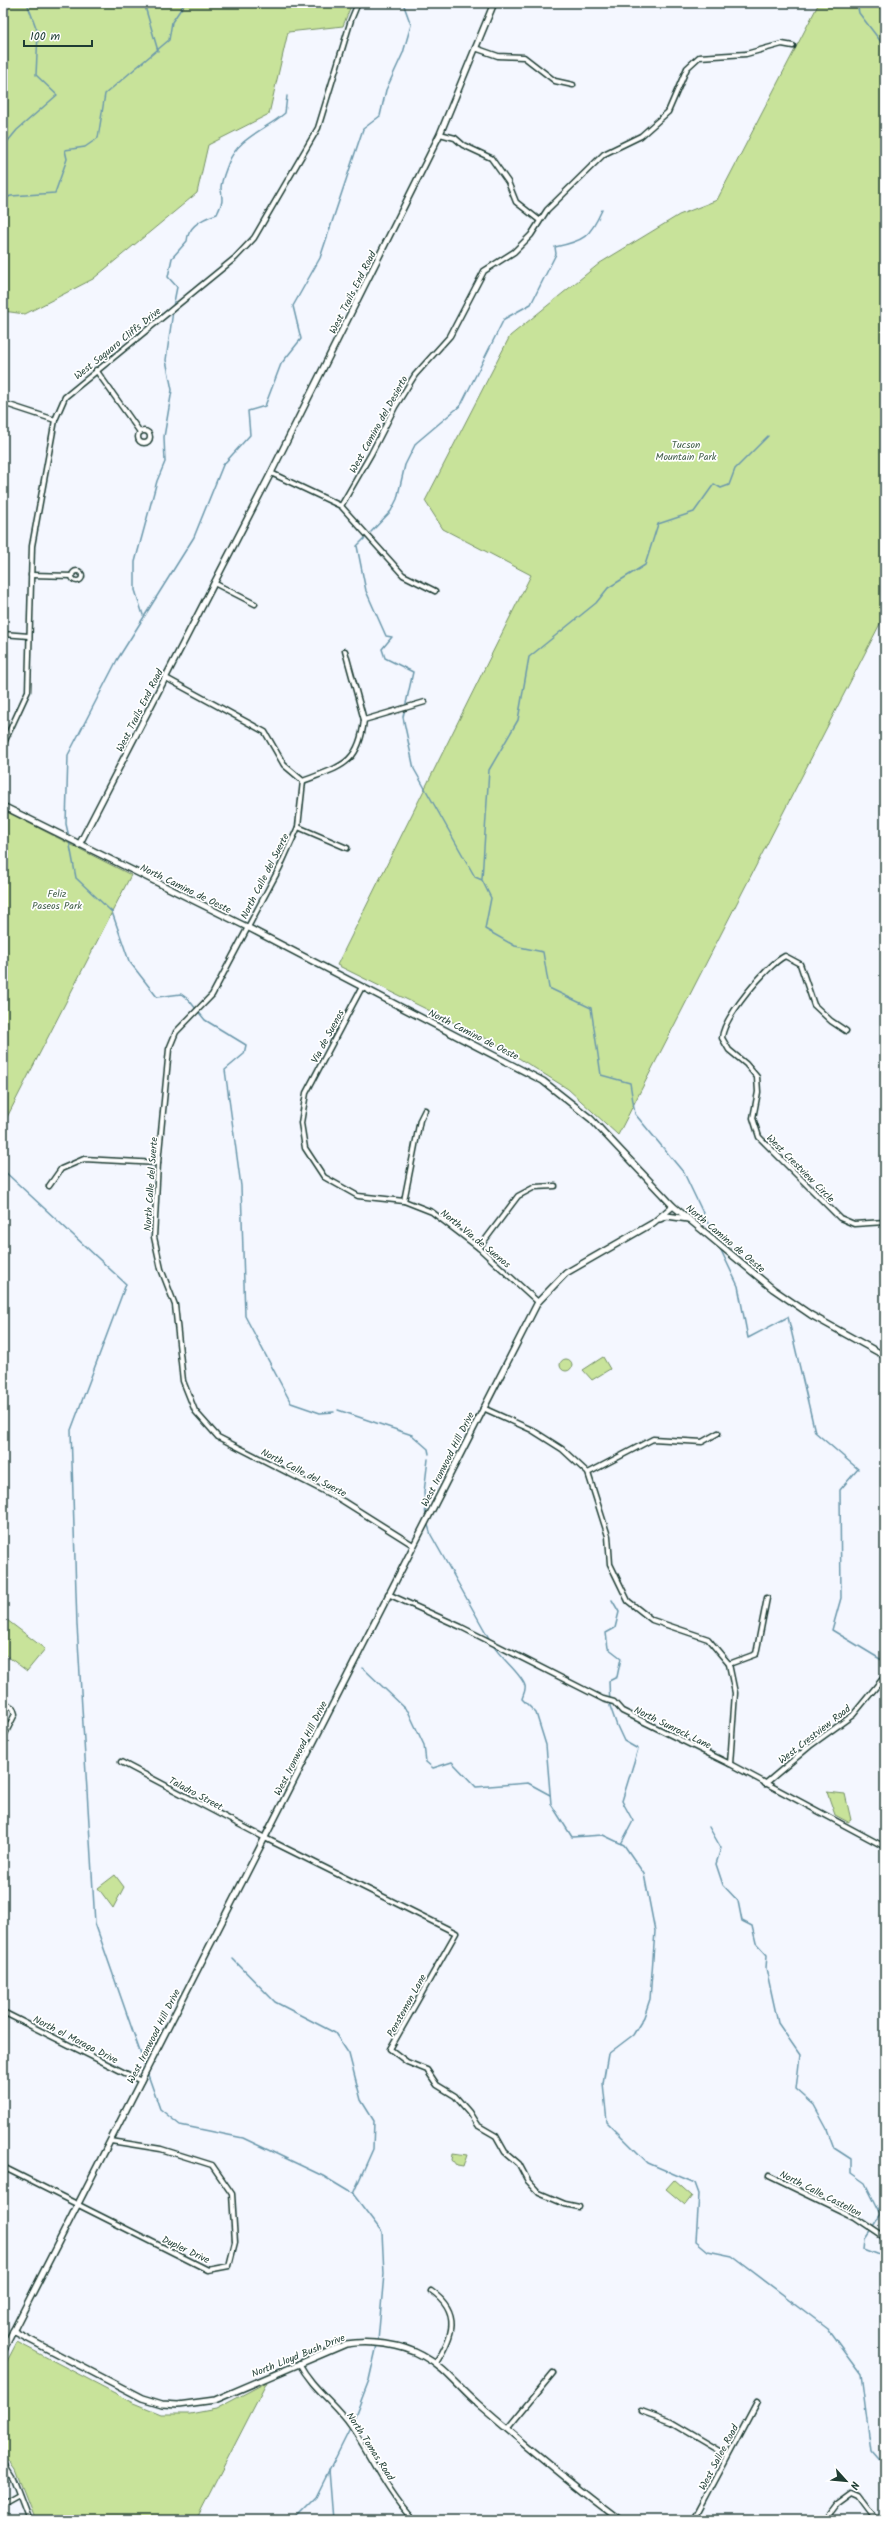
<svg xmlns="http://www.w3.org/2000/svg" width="888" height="2523" viewBox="0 0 888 2523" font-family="Kalam,sans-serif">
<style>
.green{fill:#c8e39a;stroke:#749067}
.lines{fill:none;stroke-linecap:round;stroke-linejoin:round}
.stream{stroke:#6b98ac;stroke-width:1.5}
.minor-casing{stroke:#1f3d34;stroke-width:7}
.tertiary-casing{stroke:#1f3d34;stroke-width:8}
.minor{stroke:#fff;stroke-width:4}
.tertiary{stroke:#fff;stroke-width:5}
.labels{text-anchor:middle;stroke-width:3.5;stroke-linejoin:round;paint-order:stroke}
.street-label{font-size:10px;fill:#1f3d34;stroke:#fff}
.park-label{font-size:10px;fill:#415e48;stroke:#fff}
</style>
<rect width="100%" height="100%" fill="#f4f7ff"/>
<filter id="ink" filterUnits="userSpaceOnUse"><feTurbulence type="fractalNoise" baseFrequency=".025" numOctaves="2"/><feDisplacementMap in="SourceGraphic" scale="8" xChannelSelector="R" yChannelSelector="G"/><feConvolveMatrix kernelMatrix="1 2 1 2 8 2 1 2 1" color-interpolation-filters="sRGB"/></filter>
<g filter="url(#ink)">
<g class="green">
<path d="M3,3H352L343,26L288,32L269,114L208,145L197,193L93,279L25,314L3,311Z"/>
<path d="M819,3H885V614L618,1135L568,1089L493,1042L337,965L531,575L443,529L425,501L510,336L600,263L679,215L717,200Z"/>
<path d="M3,810L131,875L3,1125Z"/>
<path d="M603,1357L610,1369L592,1380L583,1370Z"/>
<circle cx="566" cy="1365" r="6"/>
<path d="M7,1620L45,1649L27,1671L3,1653V1626Z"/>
<path d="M827,1792L845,1794L851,1820L848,1822L835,1815Z"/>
<path d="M115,1875L124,1887L113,1908L98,1888Z"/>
<path d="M453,2153L467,2155L463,2167L457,2166L452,2160Z"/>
<path d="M674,2180L692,2196L685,2205L666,2189Z"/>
<path d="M17,2342L132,2402L161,2414H190L216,2409L267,2382L196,2520H35L15,2469L3,2452V2369Z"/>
</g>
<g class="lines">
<g class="stream">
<path d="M146,3V10L158,51"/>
<path d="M857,3L859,13L885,47"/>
<path d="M3,147L17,130L57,95L36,75L38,33L27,3"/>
<path d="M3,199L11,196L55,193L67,159L65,150L85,147L98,138L105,94L169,40L172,22L185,3"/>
<path d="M173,307L177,287L168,277L172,258L187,241C188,225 204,218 217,214C224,199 222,202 221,188C221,181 226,170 228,164C237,138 267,129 285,113L287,96"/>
<path d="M371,532L391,511L397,499L405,465L416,443L461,405L504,319L531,304L556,254L555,247C584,241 590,237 602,210"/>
<path d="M366,537L357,546L366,591L386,636L392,637L382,649L385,658L413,672L403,717L414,769L475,877L482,880L491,898L485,929L515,946L543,952L549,988L591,1008L601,1075L630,1083L635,1114L684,1173L715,1238"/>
<path d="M143,615L135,590V562L157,481L165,462L164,437L172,390L166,360L173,311"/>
<path d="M69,837L66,824L68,755L117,660L194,537L223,465L250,435L248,411L265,406L281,364L301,339L293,306L320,258L363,129L380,116L386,90L403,53L411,25L403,3"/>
<path d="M69,840L76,878L112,912L129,961L157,997L181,994L188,999L205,1020L246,1045L244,1054L225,1070L241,1186L245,1316L291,1403L320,1413L334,1412"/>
<path d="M482,879L489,770L518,720L529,657L596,603L608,588L645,565L658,524L694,512L714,484L721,488L729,485L735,469L768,436"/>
<path d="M3,1170L126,1284L71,1430L77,1625L95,1923L146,2069"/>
<path d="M719,1246L738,1286L748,1338L788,1317L815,1432L858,1469L840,1490L841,1598L832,1630L885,1662"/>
<path d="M338,1410L412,1435L428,1449L429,1454"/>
<path d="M426,1518L424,1492L428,1459"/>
<path d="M427,1522L431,1535L490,1640"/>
<path d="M612,1600L619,1612L615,1628L606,1633L608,1648L621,1658L617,1677L609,1681L610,1706L617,1726L624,1741L638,1749L622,1801L633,1821L621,1844"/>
<path d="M493,1645C500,1658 522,1674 525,1686C526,1690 523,1695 522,1699L536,1713L546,1745L551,1804L572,1837L603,1835L624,1845L644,1874L655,1931L650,1999L644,2017L633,2035L608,2054L603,2083L607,2122L648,2163L695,2183L699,2194L696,2241L708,2251L732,2256L827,2328L861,2374L871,2451L885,2467"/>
<path d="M363,1668L408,1711L424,1745L426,1762L433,1768L452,1762L476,1787L528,1783L550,1795"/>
<path d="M709,1827L721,1848L716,1864L723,1885L738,1901L742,1921L752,1926L756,1943L767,1955L766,1968L778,2023L800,2055L796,2089L814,2105L827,2129L834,2148L851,2159V2173L865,2183L881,2215L865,2239L864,2249L885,2257"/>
<path d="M233,1959L275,2002L335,2033L349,2054L361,2100L374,2121L373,2149L353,2194"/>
<path d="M147,2072L160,2109L180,2125L243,2138L323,2176L353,2194L382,2232L384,2274L378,2341"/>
<path d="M329,2470L333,2520"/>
<path d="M293,2520L316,2497L351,2427L369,2380L377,2345"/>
</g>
<g class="minor-casing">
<g id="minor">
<path d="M475,48L498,56L524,57L555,81L573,85"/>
<path d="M440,134L455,138L463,145L491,158L508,182L516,202L539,220"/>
<path d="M96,370L140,432"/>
<path d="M3,403L55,420"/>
<circle cx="144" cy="437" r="6"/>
<path d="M271,473L341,506L403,575L435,591"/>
<path d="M341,506L371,454L395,407L415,375L450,336L484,271L514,252L531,235L547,210L604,154L641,136L668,112L687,68L699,57L746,54L782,44L793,46"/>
<circle cx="77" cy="576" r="5"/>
<path d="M31,575L72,576"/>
<path d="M214,583L255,604"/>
<path d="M3,634L29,636"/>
<path d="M345,651L364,720"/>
<path d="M166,678L265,732L284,765L303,781L298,827L280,867L212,995L176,1032L169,1049L158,1163L154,1237L161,1269L175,1305L183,1381L195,1411L218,1437L343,1501L413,1545"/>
<path d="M3,745L28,691L32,546L55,420L65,397L235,258L254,238L318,128L351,20L358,3"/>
<path d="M303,781C341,766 359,765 364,720L425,702"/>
<path d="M298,827L347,848"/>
<path d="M362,987L306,1093L301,1123L305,1148L324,1177L358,1196L404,1201L432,1212L479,1248L538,1302"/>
<path d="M846,1031L831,1021L814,1005L800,964L785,956C767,965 723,1018 722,1038L729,1050L746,1064L757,1077L758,1092L753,1118L759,1137L840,1218L854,1224L885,1222"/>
<path d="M49,1186L61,1169L84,1159L158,1163"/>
<path d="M404,1201L420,1120L425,1110"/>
<path d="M479,1248L518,1196L535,1187L555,1186"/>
<path d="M483,1408L532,1430L562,1449L588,1473L608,1536L610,1564L628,1601L652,1620L708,1639L729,1664"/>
<path d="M588,1473L653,1439L702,1442L718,1433"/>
<path d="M388,1594L461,1627L603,1699L614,1702L622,1711L730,1764L885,1847"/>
<path d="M3,1701L13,1708L15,1714L3,1738"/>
<path d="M121,1762L265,1838L456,1933L390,2049L407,2062L427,2070L437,2085L455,2096L469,2112L477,2125L496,2136L505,2152L519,2164L528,2181L539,2193L565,2204L579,2207"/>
<path d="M730,1764L735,1693L729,1664L756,1654L767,1598"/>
<path d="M765,1784L810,1746L853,1715L885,1676"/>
<path d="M3,2012L141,2081"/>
<path d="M3,2167L208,2270L229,2266L235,2242L232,2194L212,2165L161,2149L111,2141"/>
<path d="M769,2176L854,2217L885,2238"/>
<path d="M431,2291C462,2313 453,2336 436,2363"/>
<path d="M299,2363C312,2388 335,2403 351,2426C372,2457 387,2492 413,2520"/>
<path d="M641,2411L671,2422L727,2455"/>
<path d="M507,2429L553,2373"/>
<path d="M3,2462L13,2478L29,2520"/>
<path d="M3,2504L19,2495"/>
<path d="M694,2520L757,2402"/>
<path d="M825,2520L837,2504L852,2493L859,2496L877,2520"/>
</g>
</g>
<g class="tertiary-casing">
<g id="tertiary">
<path d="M3,806L247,927L543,1081L591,1119L673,1206L773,1289L811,1315L885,1356"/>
<path d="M79,845L271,473L440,134L494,3"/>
<path d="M660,1219L667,1216L688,1219"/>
<path d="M13,2331L142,2398L162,2404L178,2405L215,2400L346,2344C370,2340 402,2344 423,2356C446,2368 459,2388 478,2404C524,2444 571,2483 620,2520"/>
<path d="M3,2351L538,1302L566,1273L653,1223L673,1206"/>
</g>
</g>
<use href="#minor" class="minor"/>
<use href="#tertiary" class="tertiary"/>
</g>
</g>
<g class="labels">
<g class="street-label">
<text transform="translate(352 292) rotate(-63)" y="4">West Trails End Road</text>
<text transform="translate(117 343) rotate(-39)" y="4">West Saguaro Cliffs Drive</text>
<text transform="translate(378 424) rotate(-61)" y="4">West Camino del Desierto</text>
<text transform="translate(139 710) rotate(-63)" y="4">West Trails End Road</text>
<text transform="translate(264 876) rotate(-63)" y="4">North Calle del Suerte</text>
<text transform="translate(186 888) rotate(26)" y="4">North Camino de Oeste</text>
<text transform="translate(474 1034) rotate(27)" y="4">North Camino de Oeste</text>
<text transform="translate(327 1036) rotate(-62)" y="4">Via de Suenos</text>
<text transform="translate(801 1168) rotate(45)" y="4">West Crestview Circle</text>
<text transform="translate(150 1184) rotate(-86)" y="4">North Calle del Suerte</text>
<text transform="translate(476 1238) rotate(39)" y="4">North Via de Suenos</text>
<text transform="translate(726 1238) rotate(40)" y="4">North Camino de Oeste</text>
<text transform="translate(447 1459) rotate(-63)" y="4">West Ironwood Hill Drive</text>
<text transform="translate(304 1472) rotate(27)" y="4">North Calle del Suerte</text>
<text transform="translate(673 1727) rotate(26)" y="4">North Sunrock Lane</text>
<text transform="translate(814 1734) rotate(-38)" y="4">West Crestview Road</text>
<text transform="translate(300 1748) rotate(-63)" y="4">West Ironwood Hill Drive</text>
<text transform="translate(196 1793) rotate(28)" y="4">Taladro Street</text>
<text transform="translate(406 2005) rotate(-61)" y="4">Penstemon Lane</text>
<text transform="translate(153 2036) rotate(-63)" y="4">West Ironwood Hill Drive</text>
<text transform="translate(76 2039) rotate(27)" y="4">North el Moraga Drive</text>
<text transform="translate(821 2193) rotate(27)" y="4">North Calle Castellon</text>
<text transform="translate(186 2249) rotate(25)" y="4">Dupler Drive</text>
<text transform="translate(298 2355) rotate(-22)" y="4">North Lloyd Bush Drive</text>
<text transform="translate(371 2446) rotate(57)" y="4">North Tomas Road</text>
<text transform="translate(718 2457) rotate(-62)" y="4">West Sallee Road</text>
</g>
<g class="park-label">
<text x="686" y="448">Tucson<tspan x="686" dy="12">Mountain Park</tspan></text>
<text x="57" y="897">Feliz<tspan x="57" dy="12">Paseos Park</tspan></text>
</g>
</g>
<rect width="888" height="2523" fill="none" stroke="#fff" stroke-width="16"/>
<rect x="8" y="8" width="872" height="2507" fill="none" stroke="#1f3d34" stroke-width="1.5" filter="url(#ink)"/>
<g transform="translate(846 2481) rotate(117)" stroke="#ffffff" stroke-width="3" paint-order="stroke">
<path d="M0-3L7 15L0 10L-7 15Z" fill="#1f3d34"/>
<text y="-6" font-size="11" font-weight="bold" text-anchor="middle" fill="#1f3d34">N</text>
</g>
<path d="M24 40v6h68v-6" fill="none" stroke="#1f3d34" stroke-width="2"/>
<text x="30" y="40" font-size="12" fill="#1f3d34" stroke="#ffffff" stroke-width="3" paint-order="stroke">100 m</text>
</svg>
